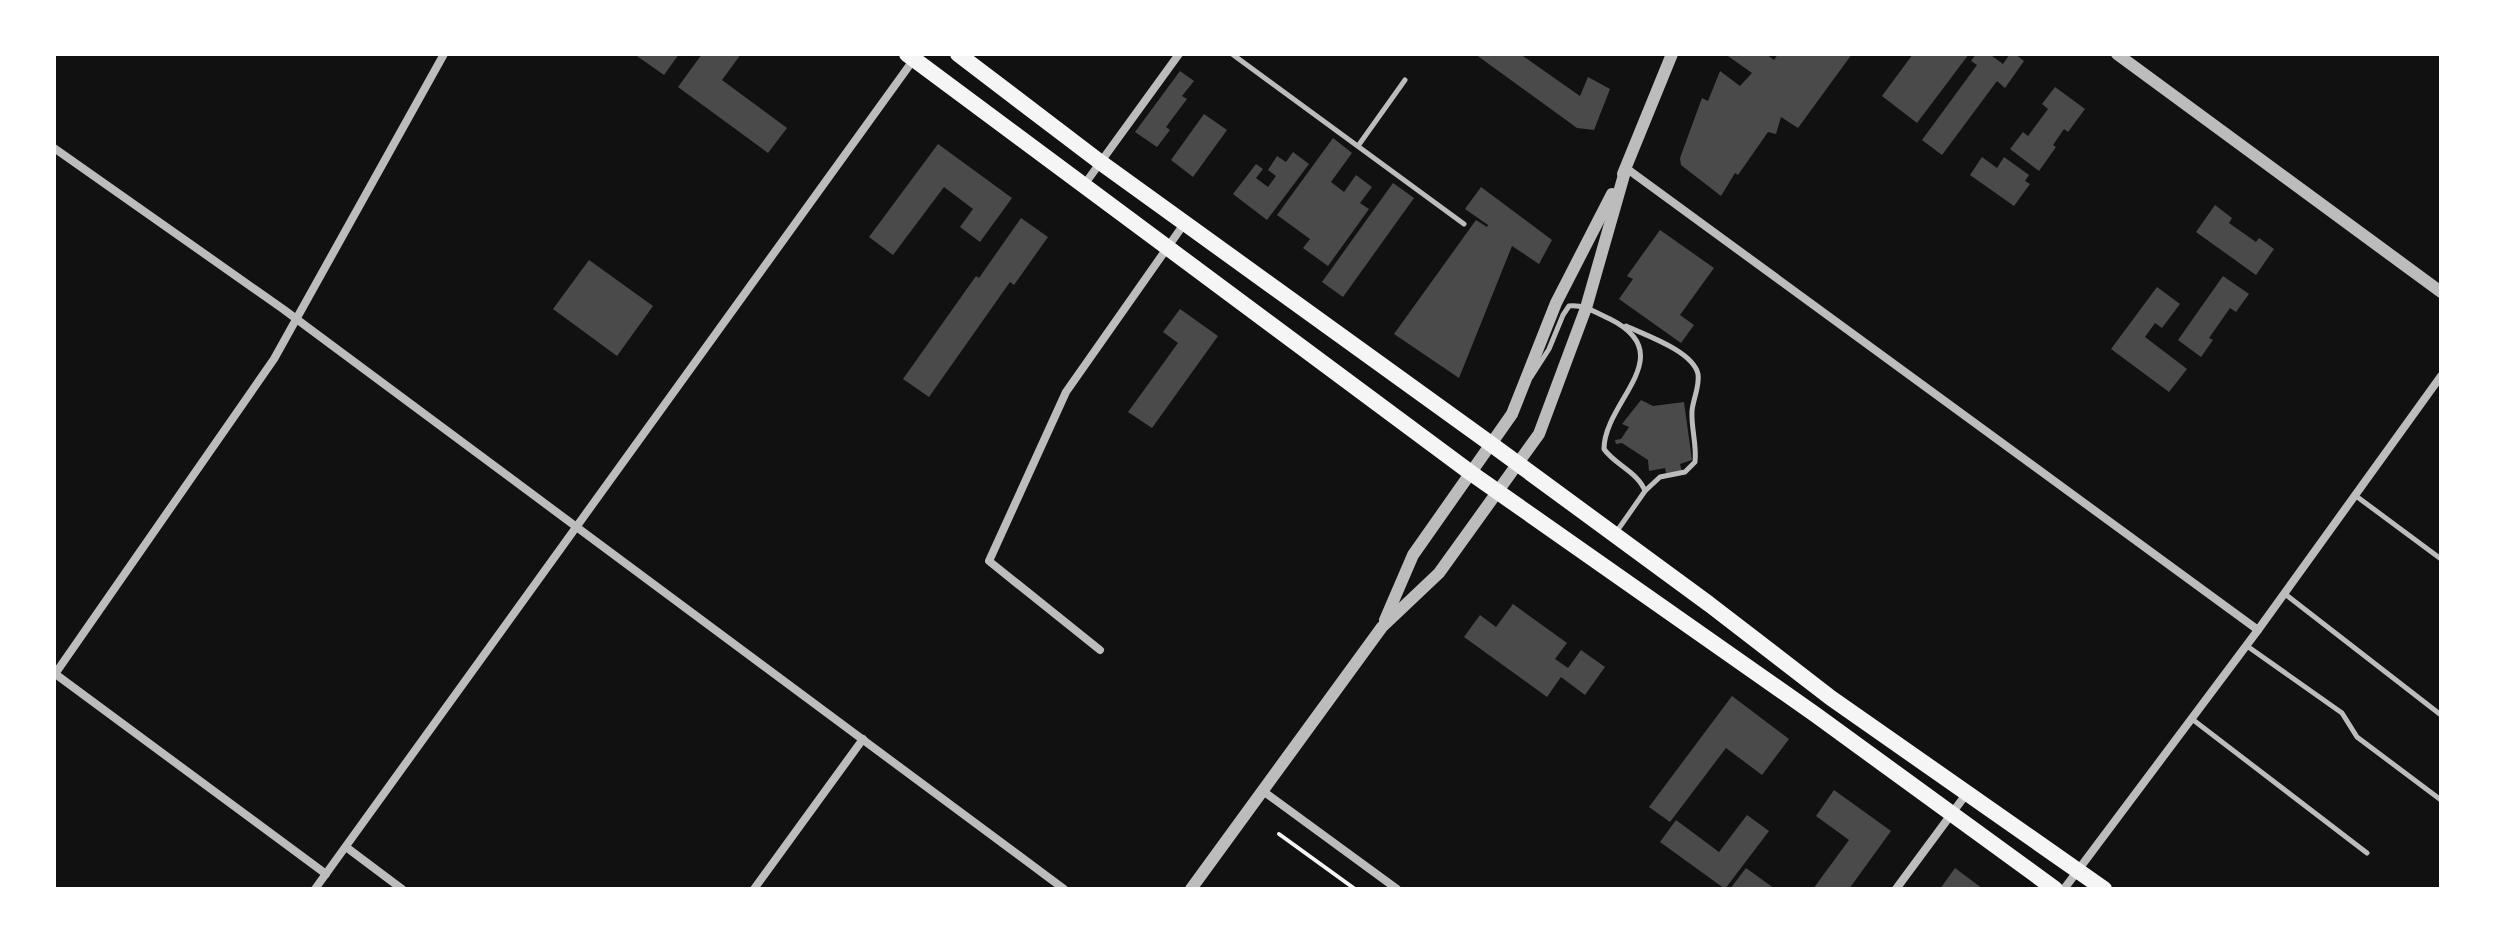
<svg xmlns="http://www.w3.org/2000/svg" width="2495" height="943" viewBox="0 0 2495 943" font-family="Jost,sans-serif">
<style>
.building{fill:#4a4a4a}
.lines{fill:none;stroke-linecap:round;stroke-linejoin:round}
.path{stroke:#f5f5f5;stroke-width:4}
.service{stroke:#bcbcbc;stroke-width:5}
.minor{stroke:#bcbcbc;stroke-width:8}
.tertiary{stroke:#bcbcbc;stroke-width:12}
.trunk{stroke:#f5f5f5;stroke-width:16}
</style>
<rect width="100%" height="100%" fill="#111"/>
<g class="building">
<path d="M634,54H679L664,75Z"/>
<path d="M702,54H741L722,80L787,128L768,153L678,87Z"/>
<path d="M1475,54H1520L1580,96L1588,77L1610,89L1594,130L1577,128Z"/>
<path d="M1725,54H1766L1774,60L1778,54H1852L1798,128L1781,117L1776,134L1768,132L1738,175L1735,173L1721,196L1681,165L1680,158L1702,98L1708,101L1720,71L1740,86L1752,73Z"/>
<path d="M1913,54H1969L1917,123L1882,96Z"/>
<path d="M1976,54H1994L1992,56L2003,64L2010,54H2015L2024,61L2005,88L1997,81L1942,155L1922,140L1977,65L1971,61Z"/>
<path d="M1180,71L1194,81L1182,96L1187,99L1166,127L1170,130L1157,147L1135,132Z"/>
<path d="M2055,87L2085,109L2068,132L2064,129L2053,145L2056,147L2039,171L2010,149L2023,132L2028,136L2048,109L2042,104Z"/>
<path d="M1204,114L1227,130L1193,177L1171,160Z"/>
<path d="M1333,138L1352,153L1331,182L1344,192L1356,175L1372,187L1360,203L1369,209L1328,266L1303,248L1310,239L1277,215Z"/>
<path d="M938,144L1012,198L980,242L960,227L973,209L944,187L893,255L869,237Z"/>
<path d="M1293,152L1309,164L1267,220L1233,194L1256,164L1263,169L1256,178L1268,187L1276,176L1268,170L1277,156L1286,162Z"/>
<path d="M1982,157L1997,168L2004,157L2029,175L2025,181L2030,184L2014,206L1970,175Z"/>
<path d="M1393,183L1414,198L1343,297L1322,282Z"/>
<path d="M1481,187L1552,240L1539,264L1512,246L1459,378L1394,334L1476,220L1487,227L1488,225L1465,209Z"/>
<path d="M2215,205L2232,218L2229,223L2256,242L2259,238L2274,249L2256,275L2196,232Z"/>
<path d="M1021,218L1048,237L1014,285L1010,282L929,397L903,379L976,276L979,278Z"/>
<path d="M1660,230L1714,268L1680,315L1694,325L1681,343L1619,299L1633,279L1627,276Z"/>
<path d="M589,260L653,306L617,356L553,309Z"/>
<path d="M2223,276L2249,294L2236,312L2230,308L2209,338L2213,340L2201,357L2178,340Z"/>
<path d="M2157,287L2180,304L2162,328L2155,323L2145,337L2187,369L2169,392L2111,349Z"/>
<path d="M1180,309L1218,336L1152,428L1128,412L1178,343L1163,332Z"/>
<path d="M1641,400L1653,406L1684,402L1692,460L1680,464L1682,472L1666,473L1665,468L1649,471L1648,460L1622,443L1616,444L1615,440L1621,439L1629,427L1622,424Z"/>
<path d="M1513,604L1567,643L1555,659L1568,668L1581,650L1605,667L1585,695L1561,677L1547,697L1464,637L1480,615L1496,627Z"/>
<path d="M1732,696L1789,739L1762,775L1726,748L1670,822L1649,807Z"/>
<path d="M1834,790L1891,831L1849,889H1813L1849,840L1816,816Z"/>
<path d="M1747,815L1769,831L1725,889L1660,842L1676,820L1719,852Z"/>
<path d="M1746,868L1775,889H1730Z"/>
<path d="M1955,868L1983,889H1940Z"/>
</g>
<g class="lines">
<path class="path" d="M1279,834L1355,889"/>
<g class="service">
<path d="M1232,54L1464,224"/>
<path d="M1358,146L1405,80"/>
<path d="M1626,326C1645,335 1693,351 1698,374C1700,386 1693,399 1692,411C1691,428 1697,445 1695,462L1685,472L1660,477L1645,491"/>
<path d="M1531,377L1549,349L1563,315L1569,306C1583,304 1597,313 1610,319C1682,355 1604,401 1604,449C1615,465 1638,472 1645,491L1617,531"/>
<path d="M2356,496L2441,559"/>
<path d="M2285,594L2441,715"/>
<path d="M2247,646L2342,713L2357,737L2441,800"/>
<path d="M2192,719L2367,853"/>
</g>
<g class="minor">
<path d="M54,148L283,309L1064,889"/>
<path d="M1626,168L2258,630"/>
<path d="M1084,185L1179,54"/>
<path d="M1100,650L989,561L1066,392L1184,224"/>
<path d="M54,673L326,874"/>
<path d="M55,674L274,359L444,54"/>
<path d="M1263,791L1397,889"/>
<path d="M346,847L402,889"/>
<path d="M315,889L914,59"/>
<path d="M754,889L863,739"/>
<path d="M1896,889L1967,793"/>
<path d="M2064,889L2258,630L2441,376"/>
</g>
<g class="tertiary">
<path d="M2117,54L2441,292"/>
<path d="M1623,174L1672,54"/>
<path d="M1385,620L1413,555L1512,414L1556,303L1612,194"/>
<path d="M1191,889L1382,627L1439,573L1539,434L1586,308L1626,168"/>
</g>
<g class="trunk">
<path d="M907,54L1471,473L1816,715L2055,889"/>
<path d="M958,54L1100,162L1491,444L1709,604L1831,698L2104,889"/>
</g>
</g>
<rect width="2495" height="943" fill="none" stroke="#ffffff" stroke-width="112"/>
</svg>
